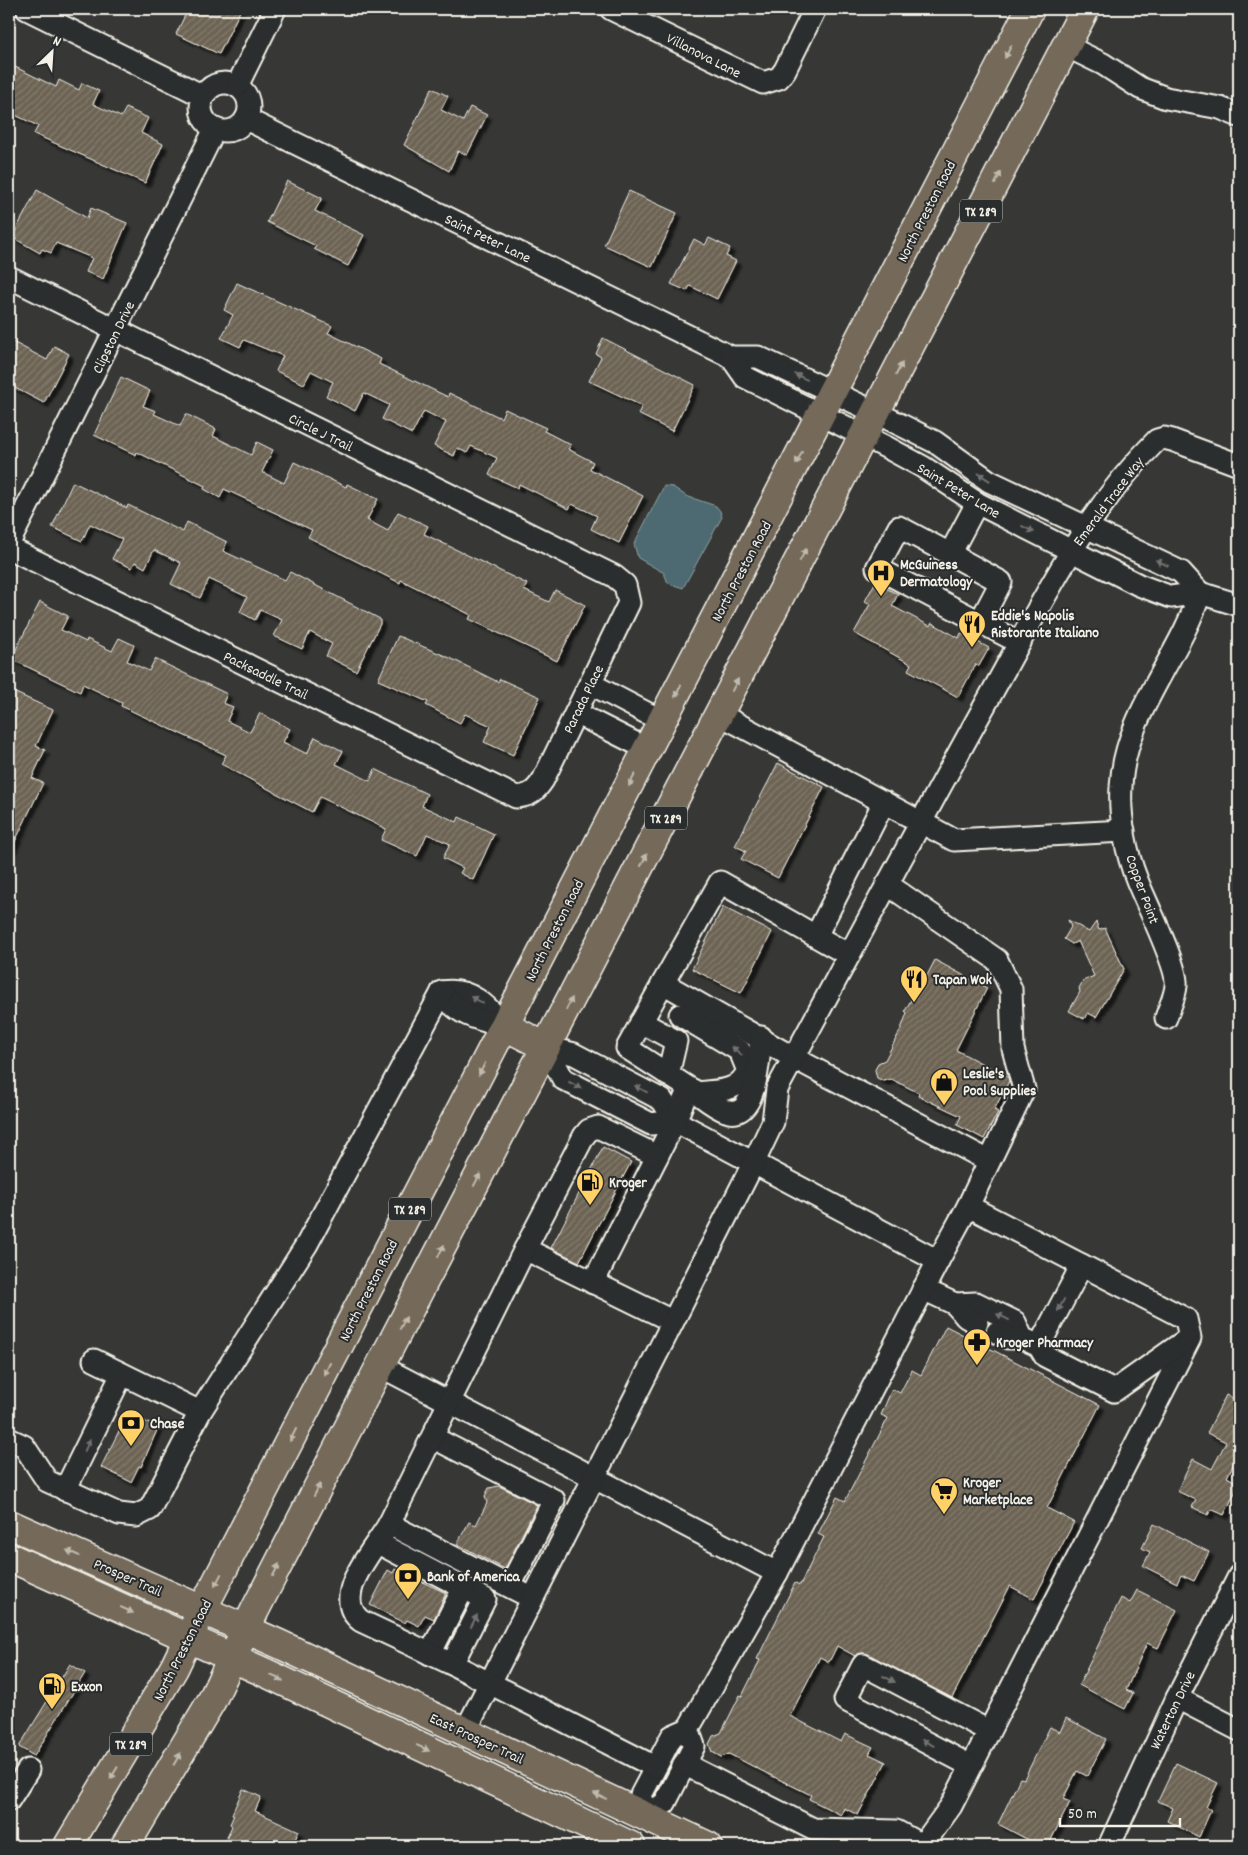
<svg xmlns="http://www.w3.org/2000/svg" width="1248" height="1855" viewBox="0 0 1248 1855" font-family="Dekko,sans-serif">
<style>
.water{fill:#4e6b72;stroke:#90a1a1}
.building{fill:url(#building-hatch);stroke:#f4f1e8;filter:url(#shadow)}
.lines{fill:none;stroke-linecap:round;stroke-linejoin:round}
.minor-casing{stroke:#f4f1e8;stroke-width:25}
.major-casing{stroke:#f4f1e8;stroke-width:31}
.minor{stroke:#2a2d2e;stroke-width:21}
.major{stroke:#746a5a;stroke-width:28}
.oneway{fill:#c1bbaf}
.oneway2{fill:#71726f}
.labels{text-anchor:middle;stroke-width:4;stroke-linejoin:round;paint-order:stroke}
.shield{fill:#2a2d2e;stroke:#b7b6b0;stroke-width:1}
.shield-label{font-size:14px;font-weight:bold;fill:#f4f1e8}
.street-label{font-size:15px;fill:#f4f1e8;stroke:#2a2d2e}
.poi-label{font-size:15px;font-weight:bold;fill:#f4f1e8;stroke:#2a2d2e;text-anchor:start}
</style>
<defs>
<pattern id="building-hatch" width="6" height="6" patternUnits="userSpaceOnUse" patternTransform="scale(1.25)"><rect width="6" height="6" fill="#6d6454"/><path d="M-1 1l2-2M0 6l6-6M5 7l2-2" fill="none" stroke="#827b6d"/></pattern>
<filter id="shadow"><feDropShadow dx="4.5" dy="4.5" stdDeviation="1" flood-color="#0009"/></filter>
</defs>
<rect width="100%" height="100%" fill="#373836"/>
<filter id="ink" filterUnits="userSpaceOnUse"><feTurbulence type="fractalNoise" baseFrequency=".02" numOctaves="2"/><feDisplacementMap in="SourceGraphic" scale="10" xChannelSelector="R" yChannelSelector="G"/><feConvolveMatrix kernelMatrix="1 2 1 2 8 2 1 2 1" color-interpolation-filters="sRGB"/></filter>
<g filter="url(#ink)">
<path class="water" d="M664,486L673,487L686,496L716,506L720,511L722,517L683,588L668,583L664,573L638,558L634,544Z"/>
<g class="building">
<path d="M188,9H241L219,54L176,34Z"/>
<path d="M9,64L56,87L59,80L79,90L82,83L99,91L93,104L121,117L126,108L148,118L141,133L163,144L145,183L34,134L38,126L9,112Z"/>
<path d="M432,88L448,96L441,110L463,121L470,107L487,115L467,155L458,151L449,171L404,145Z"/>
<path d="M287,181L322,198L315,211L364,235L348,266L314,249L316,246L267,222Z"/>
<path d="M37,190L87,218L91,208L127,223L103,279L86,272L92,258L56,243L51,253L42,249L40,253L12,237Z"/>
<path d="M629,191L677,213L652,267L604,245Z"/>
<path d="M709,238L730,248L726,256L736,261L717,299L690,286L687,291L671,284L694,239L705,245Z"/>
<path d="M237,283L332,326L328,333L381,359L379,364L448,397L449,393L501,418L505,409L546,428L544,431L571,445L568,449L593,462L590,469L643,496L619,543L591,529L597,516L572,504L569,509L519,484L518,488L489,475L497,458L471,446L467,453L457,448L454,456L434,446L446,422L424,411L412,434L382,419L389,405L364,393L355,411L326,396L333,382L311,371L304,384L276,371L283,356L244,340L240,347L221,338L233,315L224,310Z"/>
<path d="M603,338L695,385L672,431L638,414L642,406L589,381L601,357L596,354Z"/>
<path d="M9,340L47,360L54,346L69,354L44,403L9,385Z"/>
<path d="M121,377L150,391L143,406L156,411L154,414L180,426L186,414L216,429L213,436L251,455L257,442L273,450L262,472L284,483L294,462L346,487L347,484L378,499L367,520L388,531L398,512L428,526L424,534L527,584L524,590L549,602L555,590L585,605L557,661L469,619L471,615L401,580L400,583L308,537L312,530L224,489L220,498L204,489L205,486L137,452L136,455L94,435Z"/>
<path d="M73,482L127,508L128,505L183,532L187,522L227,542L223,551L285,580L290,572L380,619V624L356,671L326,656L332,644L310,632L302,649L274,636L282,620L260,610L255,620L240,612L247,597L209,579L200,598L171,584L181,563L154,550L145,568L135,562L132,568L112,559L122,539L90,524L82,541L52,527Z"/>
<path d="M875,583L898,594L892,606L930,626L932,623L959,638L961,633L989,648L979,666L976,664L958,697L908,670L911,664L854,633L870,604L865,601Z"/>
<path d="M40,602L68,616L61,630L86,642L87,639L112,651L119,638L134,645L127,661L149,671L155,659L227,694L223,703L233,707L227,721L250,732L260,713L290,729L283,742L307,754L315,737L343,751L336,764L370,781L375,769L427,794L422,806L457,822L459,817L494,834L473,880L460,873L463,868L443,858L450,844L427,834L417,856L381,840L386,829L320,797L312,812L221,764L226,755L121,706L122,703L83,684L80,692L11,659Z"/>
<path d="M398,636L450,658L498,682L500,679L540,697L513,755L484,742L491,726L465,714L460,723L426,705L428,702L378,680Z"/>
<path d="M9,690L53,710L36,746L45,750L32,778L43,783L9,854Z"/>
<path d="M778,763L824,787L778,878L741,859L746,851L735,846Z"/>
<path d="M723,907L772,932L741,993L692,969Z"/>
<path d="M1068,920L1089,932L1096,922L1099,930L1105,928L1124,969L1096,1017L1088,1013L1084,1019L1069,1011L1080,992L1079,988L1083,981L1094,976L1078,941L1072,944L1064,939L1071,927Z"/>
<path d="M935,960L987,988L956,1050L1008,1077L1009,1081L994,1110L998,1112L984,1139L957,1125L961,1116L918,1096L919,1093L891,1079L884,1081L877,1078L875,1070L878,1063L885,1060L901,1029L907,1013L905,1011L912,998L915,999Z"/>
<path d="M603,1147L631,1162L579,1262L551,1248Z"/>
<path d="M946,1326L1100,1405L1047,1508L1074,1522L1034,1599L1010,1586L952,1698L868,1654L862,1653L855,1656L837,1646L829,1662L820,1657L790,1716L841,1742L845,1734L873,1747L869,1754L886,1762L858,1815L844,1808L841,1815L809,1799L811,1795L762,1771L729,1754L721,1757L712,1752L709,1744L713,1736L721,1733L740,1695L742,1696L760,1660L757,1659L795,1583L800,1585L824,1537L818,1534L837,1497L845,1501L888,1418L881,1415L892,1389L900,1393L912,1370L921,1375Z"/>
<path d="M1226,1395L1239,1401V1453L1227,1477L1239,1484L1224,1515L1211,1509L1208,1515L1192,1507L1196,1500L1177,1491L1193,1459L1212,1469L1226,1442L1207,1433Z"/>
<path d="M128,1413L158,1428L141,1467L139,1466L131,1482L101,1467Z"/>
<path d="M499,1486L537,1505L505,1569L457,1544L469,1522L476,1525L487,1503L485,1496L489,1488Z"/>
<path d="M1154,1524L1209,1552L1194,1581L1181,1575L1177,1583L1143,1566L1150,1552L1142,1548Z"/>
<path d="M395,1569L446,1593L434,1619L425,1615L419,1626L407,1620L405,1623L370,1605L388,1570L393,1573Z"/>
<path d="M1137,1590L1177,1610L1158,1648L1147,1643L1126,1690L1133,1693L1125,1709L1079,1685L1121,1598L1130,1603Z"/>
<path d="M70,1664L85,1673L34,1756L19,1747Z"/>
<path d="M1066,1718L1106,1739L1087,1776L1077,1771L1063,1799L1070,1802L1048,1846H1040L998,1824L1020,1778L1024,1779L1050,1727L1060,1732Z"/>
<path d="M1176,1763L1218,1783L1206,1807L1211,1810L1199,1837L1167,1821L1173,1808L1158,1801Z"/>
<path d="M243,1789L261,1797L255,1811L299,1831L292,1846H235L225,1842L232,1826L230,1824L234,1815L232,1814Z"/>
</g>
<g class="lines">
<g class="minor-casing">
<g id="minor">
<path d="M27,9L203,96"/>
<path d="M611,9L763,83L779,78L785,70L815,9"/>
<path d="M1066,46L1103,64L1140,88L1166,98L1220,108L1239,116"/>
<circle cx="225" cy="107" r="24"/>
<path d="M237,86L275,9"/>
<path d="M246,119L731,357H758L877,413L935,442L989,481L1181,572L1200,593"/>
<path d="M9,277L614,576L625,585L629,603L543,780C535,792 530,796 516,797L9,548"/>
<path d="M731,357L745,377L888,448L923,467L977,503L1139,585L1171,597L1200,593L1239,605"/>
<path d="M977,503L950,554L1001,582L980,622L1020,643"/>
<path d="M9,543L215,129"/>
<path d="M950,554L899,527L877,568L980,622"/>
<path d="M591,684L662,721"/>
<path d="M576,713L647,749"/>
<path d="M719,714L954,840L1124,831"/>
<path d="M887,884L997,960L1011,989L1013,1049L1024,1089L968,1206"/>
<path d="M816,936L884,802"/>
<path d="M849,955L720,882L663,983L794,1058L989,1161"/>
<path d="M442,992C470,987 487,1006 505,1026"/>
<path d="M442,992C455,1015 480,1020 505,1026"/>
<path d="M680,1015L740,1051L748,1071C737,1093 720,1090 697,1093"/>
<path d="M1166,1018C1169,1008 1175,997 1176,986C1179,968 1145,901 1137,880C1126,853 1119,816 1121,787C1124,715 1179,659 1200,593"/>
<path d="M641,1022L676,1041L668,1075"/>
<path d="M546,1047L574,1054L662,1100L675,1121L938,1261L968,1206L1186,1319L1190,1338L951,1806L922,1846"/>
<path d="M546,1047L563,1079L651,1124L675,1121"/>
<path d="M693,1090C703,1097 714,1107 726,1111C757,1123 759,1054 761,1037"/>
<path d="M525,1249L672,1321"/>
<path d="M593,1283L675,1121L689,1088L627,1048L663,983"/>
<path d="M923,1289L955,1304L976,1303L1015,1322L1022,1338L1039,1346L1045,1356L1114,1391L1186,1340"/>
<path d="M955,1304L966,1317L977,1323"/>
<path d="M997,1332L1008,1338H1022"/>
<path d="M1039,1346L1082,1265"/>
<path d="M94,1360L200,1412"/>
<path d="M380,1366L777,1573"/>
<path d="M434,1438L554,1500L510,1586"/>
<path d="M9,1439L24,1446L47,1481L119,1514L136,1516L150,1509L200,1412L307,1244L442,992"/>
<path d="M65,1490L122,1374"/>
<path d="M389,1524L522,1593"/>
<path d="M378,1543L485,1599L452,1664"/>
<path d="M430,1654L464,1587"/>
<path d="M1177,1698L1239,1730"/>
<path d="M688,1729L694,1746L665,1803L644,1817L641,1795L672,1736L688,1729L777,1573L938,1261"/>
<path d="M465,1732L753,1164L773,1122L777,1089C849,956 920,822 994,689C1043,601 1085,512 1157,440L1164,438L1172,440L1239,465"/>
<path d="M684,1764L813,1829L896,1831L923,1846"/>
<path d="M971,1766L845,1700L863,1665L989,1731"/>
<path d="M655,1767L452,1664L361,1621C329,1596 375,1549 389,1524L525,1249L584,1136L589,1130L598,1127L657,1156"/>
<path d="M9,1800L28,1770"/>
<path d="M1109,1846L1177,1698L1239,1576"/>
</g>
</g>
<g class="major-casing">
<g id="major">
<path d="M505,1026L546,1047"/>
<path d="M9,1524L279,1644L708,1846"/>
<path d="M9,1557L266,1673L631,1846"/>
<path d="M68,1846L174,1668L202,1610L1030,9"/>
<path d="M125,1846L212,1700L255,1610L380,1366L1085,9"/>
</g>
</g>
<use href="#minor" class="minor"/>
<use href="#major" class="major"/>
</g>
<defs><path id="oneway-solid" d="M-6-.8H1V-3.2L6.5 0L1 3.2V.8H-6Z" transform="scale(1.25)"/></defs>
<g class="oneway">
<use href="#oneway-solid" transform="translate(1008 52) rotate(117)"/>
<use href="#oneway-solid" transform="translate(998 178) rotate(-63)"/>
<use href="#oneway-solid" transform="translate(899 369) rotate(-63)"/>
<use href="#oneway-solid" transform="translate(799 458) rotate(117)"/>
<use href="#oneway-solid" transform="translate(803 555) rotate(-62)"/>
<use href="#oneway-solid" transform="translate(735 685) rotate(-62)"/>
<use href="#oneway-solid" transform="translate(678 691) rotate(118)"/>
<use href="#oneway-solid" transform="translate(632 780) rotate(117)"/>
<use href="#oneway-solid" transform="translate(644 860) rotate(-63)"/>
<use href="#oneway-solid" transform="translate(569 1004) rotate(-63)"/>
<use href="#oneway-solid" transform="translate(482 1069) rotate(117)"/>
<use href="#oneway-solid" transform="translate(477 1180) rotate(-62)"/>
<use href="#oneway-solid" transform="translate(441 1251) rotate(-63)"/>
<use href="#oneway-solid" transform="translate(403 1323) rotate(-62)"/>
<use href="#oneway-solid" transform="translate(327 1369) rotate(117)"/>
<use href="#oneway-solid" transform="translate(293 1435) rotate(117)"/>
<use href="#oneway-solid" transform="translate(317 1490) rotate(-63)"/>
<use href="#oneway-solid" transform="translate(73 1553) rotate(-156)"/>
<use href="#oneway-solid" transform="translate(276 1570) rotate(-63)"/>
<use href="#oneway-solid" transform="translate(218 1580) rotate(118)"/>
<use href="#oneway-solid" transform="translate(127 1610) rotate(25)"/>
<use href="#oneway-solid" transform="translate(277 1678) rotate(25)"/>
<use href="#oneway-solid" transform="translate(423 1748) rotate(25)"/>
<use href="#oneway-solid" transform="translate(177 1759) rotate(-60)"/>
<use href="#oneway-solid" transform="translate(114 1773) rotate(121)"/>
<use href="#oneway-solid" transform="translate(600 1796) rotate(-155)"/>
</g>
<g class="oneway2">
<use href="#oneway-solid" transform="translate(801 377) rotate(-155)"/>
<use href="#oneway-solid" transform="translate(984 477) rotate(-146)"/>
<use href="#oneway-solid" transform="translate(1028 529) rotate(27)"/>
<use href="#oneway-solid" transform="translate(1162 563) rotate(-155)"/>
<use href="#oneway-solid" transform="translate(477 1000) rotate(-153)"/>
<use href="#oneway-solid" transform="translate(737 1051) rotate(-138)"/>
<use href="#oneway-solid" transform="translate(575 1085) rotate(27)"/>
<use href="#oneway-solid" transform="translate(641 1089) rotate(-152)"/>
<use href="#oneway-solid" transform="translate(1061 1305) rotate(118)"/>
<use href="#oneway-solid" transform="translate(1003 1317) rotate(-154)"/>
<use href="#oneway-solid" transform="translate(87 1446) rotate(-64)"/>
<use href="#oneway-solid" transform="translate(474 1621) rotate(-63)"/>
<use href="#oneway-solid" transform="translate(889 1679) rotate(27)"/>
<use href="#oneway-solid" transform="translate(928 1743) rotate(-153)"/>
</g>
</g>
<defs>
<g id="hospital-pin" transform="scale(1.4375)"><path d="M0 17L-7.5 6A9.5 9.5 0 1 1 7.5 6Z" fill="#ffd166" stroke="#2a2d2e"/><path d="M-5-5h3v3.5h4V-5h3V5h-3V1.5h-4V5h-3Z" fill="#111"/></g>
<g id="restaurant-pin" transform="scale(1.4375)"><path d="M0 17L-7.5 6A9.5 9.5 0 1 1 7.5 6Z" fill="#ffd166" stroke="#2a2d2e"/><path d="M-5-6h1v4h1v-4h1v4h1v-4h1v5L-1.5 .5V6h-2V.5L-5-1ZM5-6V6H3V1.5H1.5Q1.5-4 5-6Z" fill="#111"/></g>
<g id="shop-pin" transform="scale(1.4375)"><path d="M0 17L-7.5 6A9.5 9.5 0 1 1 7.5 6Z" fill="#ffd166" stroke="#2a2d2e"/><path d="M-5-2.5h2.3a2.7 3.5 0 0 1 5.4 0H5L5.5 6h-11ZM-1.5-2.5h3a1.5 2.3 0 0 0-3 0Z" fill="#111"/></g>
<g id="fuel-pin" transform="scale(1.4375)"><path d="M0 17L-7.5 6A9.5 9.5 0 1 1 7.5 6Z" fill="#ffd166" stroke="#2a2d2e"/><path d="M-5.5-6h7V0h2V4h1.3V-2.5L3-4.5l.8-.8L6-3V5H2.5V1h-1V6h-7ZM-4.2-4.7v3.2H.2V-4.7Z" fill="#111"/></g>
<g id="pharmacy-pin" transform="scale(1.4375)"><path d="M0 17L-7.5 6A9.5 9.5 0 1 1 7.5 6Z" fill="#ffd166" stroke="#2a2d2e"/><path d="M-2-6h4v4h4v4h-4v4h-4v-4h-4v-4h4Z" fill="#111"/></g>
<g id="bank-pin" transform="scale(1.4375)"><path d="M0 17L-7.5 6A9.5 9.5 0 1 1 7.5 6Z" fill="#ffd166" stroke="#2a2d2e"/><path d="M-6-4H6V4H-6ZM0-2.3a2.3 2.3 0 1 0 0 4.6a2.3 2.3 0 1 0 0-4.6Z" fill="#111"/></g>
<g id="supermarket-pin" transform="scale(1.4375)"><path d="M0 17L-7.5 6A9.5 9.5 0 1 1 7.5 6Z" fill="#ffd166" stroke="#2a2d2e"/><path d="M-6-5.5h2.5l.6 2H6L4.5 2H-2.5L-4.4-4H-6ZM-1.5 3.2a1.3 1.3 0 1 0 .1 0ZM3 3.2a1.3 1.3 0 1 0 .1 0Z" fill="#111"/></g>
</defs>
<g fill-rule="evenodd">
<use href="#hospital-pin" x="881" y="573"/>
<use href="#restaurant-pin" x="972" y="624"/>
<use href="#restaurant-pin" x="914" y="979"/>
<use href="#shop-pin" x="944" y="1082"/>
<use href="#fuel-pin" x="590" y="1182"/>
<use href="#pharmacy-pin" x="977" y="1342"/>
<use href="#bank-pin" x="131" y="1423"/>
<use href="#supermarket-pin" x="944" y="1491"/>
<use href="#bank-pin" x="408" y="1576"/>
<use href="#fuel-pin" x="52" y="1686"/>
</g>
<g class="labels">
<g class="shield">
<rect x="960" y="199.5" width="42" height="23" rx="4"/>
<rect x="645" y="806.5" width="42" height="23" rx="4"/>
<rect x="389" y="1197.5" width="42" height="23" rx="4"/>
<rect x="110" y="1732.5" width="42" height="23" rx="4"/>
</g>
<g class="shield-label">
<text x="981" y="216">TX 289</text>
<text x="666" y="823">TX 289</text>
<text x="410" y="1214">TX 289</text>
<text x="131" y="1749">TX 289</text>
</g>
<g class="street-label">
<text transform="translate(704 55) rotate(27)" y="5">Villanova Lane</text>
<text transform="translate(926 211) rotate(-63)" y="5">North Preston Road</text>
<text transform="translate(488 238) rotate(26)" y="5">Saint Peter Lane</text>
<text transform="translate(113 337) rotate(-64)" y="5">Clipston Drive</text>
<text transform="translate(321 432) rotate(26)" y="5">Circle J Trail</text>
<text transform="translate(959 490) rotate(31)" y="5">Saint Peter Lane</text>
<text transform="translate(1108 501) rotate(-53)" y="5">Emerald Trace Way</text>
<text transform="translate(741 571) rotate(-62)" y="5">North Preston Road</text>
<text transform="translate(266 675) rotate(26)" y="5">Packsaddle Trail</text>
<text transform="translate(583 699) rotate(-64)" y="5">Parada Place</text>
<text transform="translate(1143 889) rotate(70)" y="5">Copper Point</text>
<text transform="translate(554 930) rotate(-63)" y="5">North Preston Road</text>
<text transform="translate(368 1290) rotate(-63)" y="5">North Preston Road</text>
<text transform="translate(128 1577) rotate(24)" y="5">Prosper Trail</text>
<text transform="translate(182 1650) rotate(-63)" y="5">North Preston Road</text>
<text transform="translate(1172 1710) rotate(-64)" y="5">Waterton Drive</text>
<text transform="translate(477 1738) rotate(25)" y="5">East Prosper Trail</text>
</g>
<g class="poi-label">
<text x="900" y="569">McGuiness<tspan x="900" dy="17">Dermatology</tspan></text>
<text x="991" y="620">Eddie's Napolis<tspan x="991" dy="17">Ristorante Italiano</tspan></text>
<text x="933" y="984">Tapan Wok</text>
<text x="963" y="1078">Leslie's<tspan x="963" dy="17">Pool Supplies</tspan></text>
<text x="609" y="1187">Kroger</text>
<text x="996" y="1347">Kroger Pharmacy</text>
<text x="150" y="1428">Chase</text>
<text x="963" y="1487">Kroger<tspan x="963" dy="17">Marketplace</tspan></text>
<text x="427" y="1581">Bank of America</text>
<text x="71" y="1691">Exxon</text>
</g>
</g>
<rect width="1248" height="1855" fill="none" stroke="#2a2d2e" stroke-width="30"/>
<rect x="15" y="15" width="1218" height="1825" fill="none" stroke="#f4f1e8" stroke-width="2" filter="url(#ink)"/>
<g transform="translate(52 52) rotate(25)" stroke="#2a2d2e" stroke-width="4" paint-order="stroke">
<path d="M0-4L9 19L0 12L-9 19Z" fill="#f4f1e8"/>
<text y="-8" font-size="14" font-weight="bold" text-anchor="middle" fill="#f4f1e8">N</text>
</g>
<path d="M1060 1818v8h120v-8" fill="none" stroke="#f4f1e8" stroke-width="2.5"/>
<text x="1068" y="1818" font-size="15" fill="#f4f1e8" stroke="#2a2d2e" stroke-width="4" paint-order="stroke">50 m</text>
</svg>
